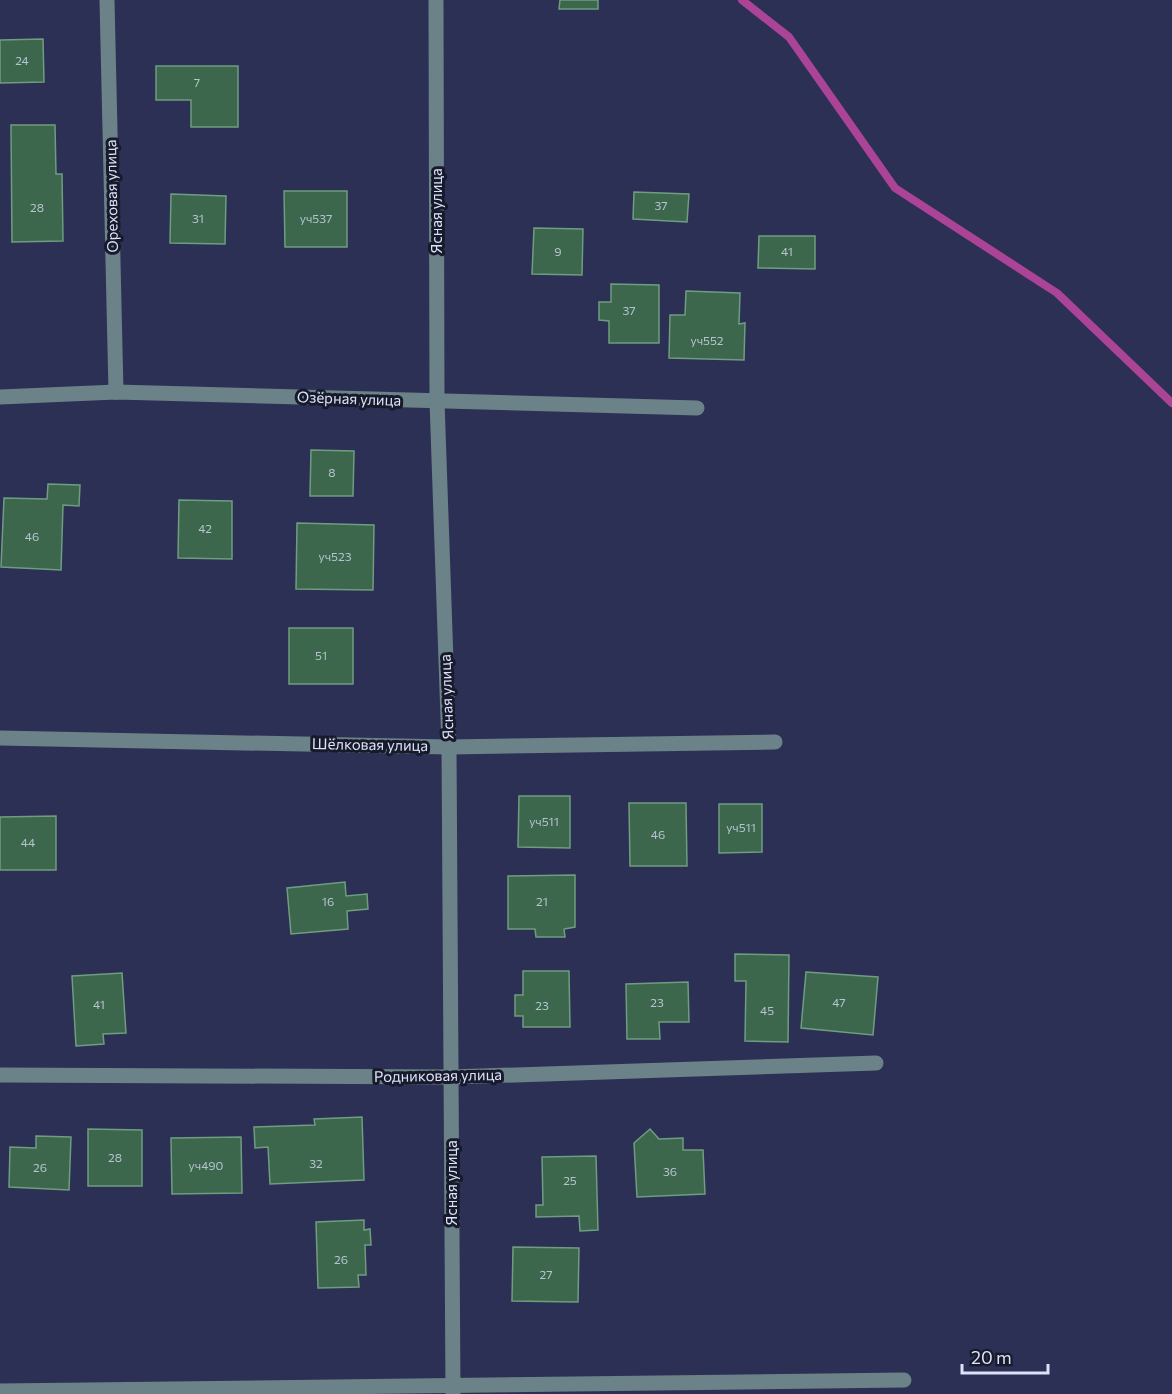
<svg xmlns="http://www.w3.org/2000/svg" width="1172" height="1394" viewBox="0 0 1172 1394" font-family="Commissioner,sans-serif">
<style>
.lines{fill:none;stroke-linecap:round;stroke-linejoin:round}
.stream{stroke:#ab4496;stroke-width:8}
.building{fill:#3c674d;stroke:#709c81;stroke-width:1.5}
.minor{stroke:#6b8289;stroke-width:15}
.labels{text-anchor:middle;stroke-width:6;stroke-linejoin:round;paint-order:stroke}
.number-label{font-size:12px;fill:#b5c3ce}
.street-label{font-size:15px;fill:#dde2f9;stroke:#171a2a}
</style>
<rect width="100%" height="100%" fill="#2b3054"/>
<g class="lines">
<path class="stream" d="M742,0L789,37L895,188L1057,293L1172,403"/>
</g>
<g class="building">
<path d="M560,0H598V9H559Z"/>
<path d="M43,39L44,82L0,83V40Z"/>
<path d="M156,66H238V127H191V100H156Z"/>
<path d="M11,125H55L56,174H62L63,241L12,242Z"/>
<path d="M284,191H347V247H285Z"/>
<path d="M634,192L689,194L687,222L633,219Z"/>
<path d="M171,194L226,196L225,244L170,243Z"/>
<path d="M534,228L583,229L582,275L532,274Z"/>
<path d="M759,236H815V269L758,268Z"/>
<path d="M611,284L659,285V343H609V321L599,320V302H611Z"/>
<path d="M686,291L740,293L739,324L745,323L744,360L669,358L670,315H685Z"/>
<path d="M311,450L354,451L353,496H310Z"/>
<path d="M48,484L80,485L79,506L63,505L61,570L1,567L4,498L47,499Z"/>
<path d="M179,500L232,501V559L178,558Z"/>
<path d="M297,523L374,525L373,590L296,589Z"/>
<rect x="289" y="628" width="64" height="56"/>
<path d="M519,796H570V848L518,847Z"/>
<path d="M629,803H686L687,866H630Z"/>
<path d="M719,804H762V852L719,853Z"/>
<path d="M56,816V870H0V817Z"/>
<path d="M575,875V927L564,929L565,937H536L535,929H508V876Z"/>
<path d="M345,882L346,896L367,894L368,909L347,911L348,929L291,934L287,888Z"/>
<path d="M735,954L789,955L788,1042L745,1041L746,981H735Z"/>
<path d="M523,971H569L570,1027H523V1016H515V995H523Z"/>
<path d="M806,972L878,977L873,1035L801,1028Z"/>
<path d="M122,973L126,1033L103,1034L104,1044L76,1046L72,976Z"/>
<path d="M688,982L689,1022H659L660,1039H627L626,984Z"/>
<path d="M362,1117L364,1180L270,1184L268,1147L255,1148L254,1127L315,1125L314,1119Z"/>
<path d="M88,1129L142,1130V1186H88Z"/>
<path d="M650,1129L659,1139L683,1138V1150H703L705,1194L637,1197L634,1143Z"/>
<path d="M36,1136L71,1137L69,1190L9,1187L10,1147L36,1148Z"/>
<path d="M241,1137L242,1193L172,1194L171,1138Z"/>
<path d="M596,1156L598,1230L580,1231L579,1216L536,1217V1205H543L542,1157Z"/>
<path d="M364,1220V1230L370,1229L371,1245H365L366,1275H358L359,1287L318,1288L316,1222Z"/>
<path d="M513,1247L579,1248L578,1302L512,1301Z"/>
</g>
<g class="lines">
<g class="minor">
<path d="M107,0L116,392"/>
<path d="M436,0L437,401L449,747L453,1394"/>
<path d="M0,397L116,392L697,408"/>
<path d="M0,738L449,747L775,742"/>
<path d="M0,1075L452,1077L876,1063"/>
<path d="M0,1391L904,1380"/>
</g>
</g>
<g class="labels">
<g class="number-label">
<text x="22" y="65">24</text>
<text x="197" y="87">7</text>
<text x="661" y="210">37</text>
<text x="37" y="212">28</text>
<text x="198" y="223">31</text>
<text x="316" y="223">уч537</text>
<text x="558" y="256">9</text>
<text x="787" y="256">41</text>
<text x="629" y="315">37</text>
<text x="707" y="345">уч552</text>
<text x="332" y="477">8</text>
<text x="205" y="533">42</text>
<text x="32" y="541">46</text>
<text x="335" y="561">уч523</text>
<text x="321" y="660">51</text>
<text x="544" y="826">уч511</text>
<text x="741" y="832">уч511</text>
<text x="658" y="839">46</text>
<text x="28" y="847">44</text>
<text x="328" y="906">16</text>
<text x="542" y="906">21</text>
<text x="657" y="1007">23</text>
<text x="839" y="1007">47</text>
<text x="99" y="1009">41</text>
<text x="542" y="1010">23</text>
<text x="767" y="1015">45</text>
<text x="115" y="1162">28</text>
<text x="316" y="1168">32</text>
<text x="206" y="1170">уч490</text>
<text x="40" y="1172">26</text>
<text x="670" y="1176">36</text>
<text x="570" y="1185">25</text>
<text x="341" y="1264">26</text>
<text x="546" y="1279">27</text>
</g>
<g class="street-label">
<text transform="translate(112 196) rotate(-91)" y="5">Ореховая улица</text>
<text transform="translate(437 211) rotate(-90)" y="5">Ясная улица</text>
<text transform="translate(349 399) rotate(2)" y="5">Озёрная улица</text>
<text transform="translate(447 697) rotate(-92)" y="5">Ясная улица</text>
<text transform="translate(370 745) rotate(1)" y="5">Шёлковая улица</text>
<text transform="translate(438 1076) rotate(-1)" y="5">Родниковая улица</text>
<text transform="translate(452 1183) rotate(-90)" y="5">Ясная улица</text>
</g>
</g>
<path d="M962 1364v9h86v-9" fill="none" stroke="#dde2f9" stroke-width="3"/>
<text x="971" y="1364" font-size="18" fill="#dde2f9" stroke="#171a2a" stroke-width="4.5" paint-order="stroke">20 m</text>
</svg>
